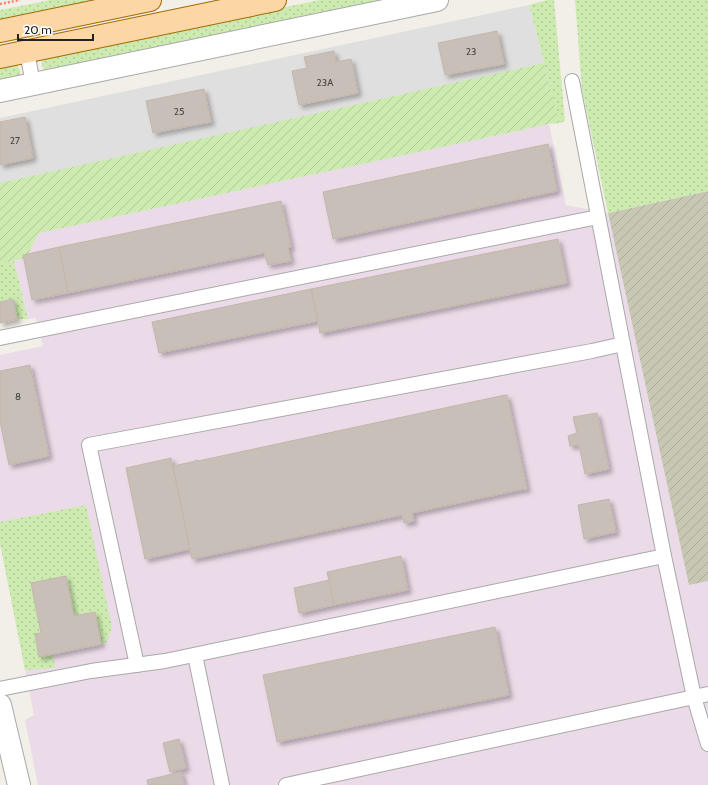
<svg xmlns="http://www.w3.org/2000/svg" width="708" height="785" viewBox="0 0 708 785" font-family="Cabin,sans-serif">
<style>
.residential{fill:#e0dfdf}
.industrial{fill:#ebdbe8}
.construction{fill:url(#construction-furrows)}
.grass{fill:url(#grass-dots)}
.garden{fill:url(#garden-furrows)}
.building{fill:#c7bfb8;stroke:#c4b6ab;filter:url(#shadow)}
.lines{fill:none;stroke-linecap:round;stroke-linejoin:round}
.lane-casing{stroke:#a9a9a9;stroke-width:16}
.street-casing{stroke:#a9a9a9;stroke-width:24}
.primary-casing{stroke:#a06b00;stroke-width:24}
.path{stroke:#fa8072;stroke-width:2.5;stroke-dasharray:2 2;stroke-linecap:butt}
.lane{stroke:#fff;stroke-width:14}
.street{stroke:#fff;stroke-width:22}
.primary{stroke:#fcd6a4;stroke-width:22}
.labels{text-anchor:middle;stroke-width:3;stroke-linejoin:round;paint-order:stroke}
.number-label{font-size:10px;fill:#4b4948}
</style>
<defs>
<pattern id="construction-furrows" width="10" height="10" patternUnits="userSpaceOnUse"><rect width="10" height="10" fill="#c7c7b4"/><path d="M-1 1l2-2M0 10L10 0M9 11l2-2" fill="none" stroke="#abab9a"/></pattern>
<pattern id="grass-dots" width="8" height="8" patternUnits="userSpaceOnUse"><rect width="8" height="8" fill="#cdebb0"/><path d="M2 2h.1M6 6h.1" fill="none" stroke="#b0c997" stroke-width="1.8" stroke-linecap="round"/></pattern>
<pattern id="garden-furrows" width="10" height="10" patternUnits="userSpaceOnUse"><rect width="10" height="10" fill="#cdebb0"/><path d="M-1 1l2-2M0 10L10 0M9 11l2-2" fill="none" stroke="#b0c997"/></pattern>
<filter id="shadow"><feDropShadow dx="3.5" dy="3.5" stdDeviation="2" flood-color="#0004"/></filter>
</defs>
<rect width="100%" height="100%" fill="#f2efe9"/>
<path class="residential" d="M529,5L560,123L549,124L517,131L39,233L26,258L0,264V118Z"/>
<path class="industrial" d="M549,124L566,205L608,213L689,584L708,581V785H38L25,720L34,715L0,543V355L43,346L36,318L28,319L14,261L26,258L39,233Z"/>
<path class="construction" d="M708,191V581L689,585L608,213Z"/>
<g class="grass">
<path d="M50,0H101L0,21V10Z"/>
<path d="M320,0H396L46,74C43,69 41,65 42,59L46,56Z"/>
<path d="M547,0H554L565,121L560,123L529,5Z"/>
<path d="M575,0H708V191L608,213L582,90Z"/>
<path d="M16,64L20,70V76L0,82V65Z"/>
<path d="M14,261L28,319H17L13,299L0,302V264Z"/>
<path d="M86,505L112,627L107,642L101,644L53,654L55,668L25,670L0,543V522Z"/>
</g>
<path class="garden" d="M544,63L560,123L549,124L517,131L39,233L28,254L24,258L0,264V183Z"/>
<g class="building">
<path d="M497,31L504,64L445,75L438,43Z"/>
<path d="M334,51L336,62L351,59L358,93L299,105L292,71L307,68L304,57Z"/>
<path d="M204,89L211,122L153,133L146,101Z"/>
<path d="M25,117L33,158L0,165V122Z"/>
<path d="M548,144L557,191L333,239L323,192Z"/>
<path d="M281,201L291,247L288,248L291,261L268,265L264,253L68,293L59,247Z"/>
<path d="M558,239L567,283L320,333L311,289Z"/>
<path d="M59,247L68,293L32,300L23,255Z"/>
<path d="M311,289L318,321L159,353L152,322Z"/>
<path d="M13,299L17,319L0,323V302Z"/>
<path d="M30,365L49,456L9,465L0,421V371Z"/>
<path d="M505,395H507L527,489L525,490L524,489L412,513L414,521L404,523L402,515L192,559L173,466L196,461V460H197L198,461Z"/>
<path d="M597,413L609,469L585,474L579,445L570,446L568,436L577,433L573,417Z"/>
<path d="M171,458L190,549L145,559L126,468Z"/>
<path d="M609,499L616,532L584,539L578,505Z"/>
<path d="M401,556L408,590L334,605L327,572Z"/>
<path d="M66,576L74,616L95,612L101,644L39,657L35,634L41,633L31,583Z"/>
<path d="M329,580L334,605L299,613L294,588Z"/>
<path d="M495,627L509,695L277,742L263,675Z"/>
<path d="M179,739L186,768L170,772L163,743Z"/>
<path d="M181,772L184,785H148L147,780Z"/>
</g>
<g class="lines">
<g class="lane-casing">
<g id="lane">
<path d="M27,52L33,84"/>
<path d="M572,81L664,556"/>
<path d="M0,338L598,217"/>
<path d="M195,655L222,785"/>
<path d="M137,665L89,445L592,351L623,344"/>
<path d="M0,689L91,671L165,661L664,556L694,697L708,694"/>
<path d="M286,785L694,697L708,744"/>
</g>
</g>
<g class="street-casing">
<g id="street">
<path d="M0,91L437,0"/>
<path d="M0,705L19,785"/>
</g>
</g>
<g class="primary-casing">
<g id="primary">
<path d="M0,31L150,0"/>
<path d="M0,57L275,0"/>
</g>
</g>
<path class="path" d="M0,4L20,0"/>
<use href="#lane" class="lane"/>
<use href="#street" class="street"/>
<use href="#primary" class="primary"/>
</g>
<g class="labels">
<g class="number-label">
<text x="471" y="55">23</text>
<text x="325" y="86">23A</text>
<text x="179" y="115">25</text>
<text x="15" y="144">27</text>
<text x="18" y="400">8</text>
</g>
</g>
<path d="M18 34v6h75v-6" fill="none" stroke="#222222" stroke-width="2"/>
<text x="24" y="34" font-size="12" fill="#222222" stroke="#ffffff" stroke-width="3" paint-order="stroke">20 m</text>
</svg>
